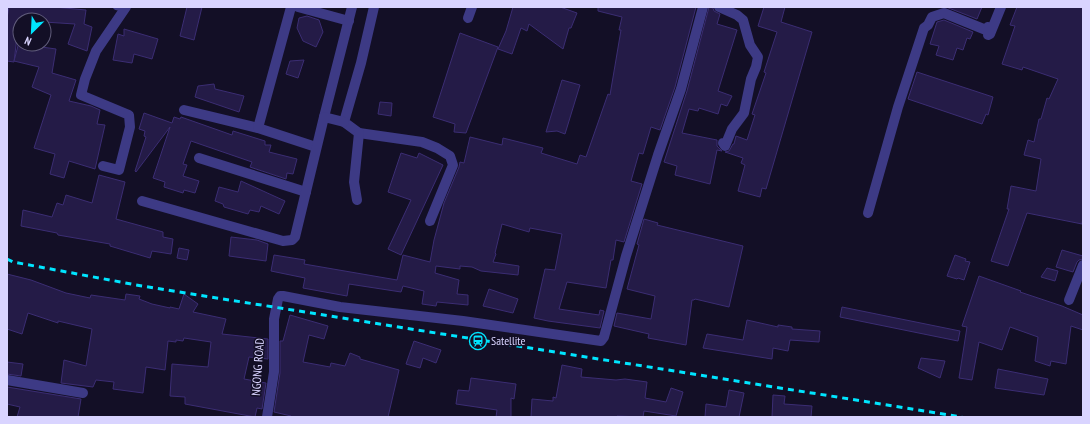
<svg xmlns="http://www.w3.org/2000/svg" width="1090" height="424" viewBox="0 0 1090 424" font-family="'PT Sans Narrow',sans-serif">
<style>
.building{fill:#241b47;stroke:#3b2d73}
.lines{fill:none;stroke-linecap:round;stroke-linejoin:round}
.lane{stroke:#3d3a85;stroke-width:6}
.street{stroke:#3d3a85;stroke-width:10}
.rail{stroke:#00e5ff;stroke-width:3;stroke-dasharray:6 5;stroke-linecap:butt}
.labels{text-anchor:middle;stroke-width:3;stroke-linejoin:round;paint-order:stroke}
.poi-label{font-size:12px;fill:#d9d4ff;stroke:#130f26;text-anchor:start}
.street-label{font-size:12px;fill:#d9d4ff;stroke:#130f26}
</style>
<rect width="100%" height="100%" fill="#130f26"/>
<g class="building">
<path d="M9,7H54L86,10L84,24L92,27L87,51L68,44L75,24L44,22V20H19L14,62L7,61V18Z"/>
<path d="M187,7H202L194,40L180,36Z"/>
<path d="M513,7H560L577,13L571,28H569L563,49L529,24L527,31L521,28L512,54L498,49L506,31Z"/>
<path d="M598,7H696L675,87L660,130L651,127L643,154L639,153L631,181L642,184L624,242L616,240L613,260H611L606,288L567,282L559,309L599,315L600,310L604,311L600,328L548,321L534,318L545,269L555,270L562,234L530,228L529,232L502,224L495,253L496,254L493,262L519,266L518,275L481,271L472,267L460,266V269L436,266L435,273L459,280L457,294L468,295V305L437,302L436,306L422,304L424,291L403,286L401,292L349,284L347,296L303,288L305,278L271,271L274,255L305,260L304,264L397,280L403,255L430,262L434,240L444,203L459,167L460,162L464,163L470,137L502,145L503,138L543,148L541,153L577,164L580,155L586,157L608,94L610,95L621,30H619L622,17L598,11Z"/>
<path d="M709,7L713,8L714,11L720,14L717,24L737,30L718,91L732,96L727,106L721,104L718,114L699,108L698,111L689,109L682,133L717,140V146L722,151L717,150L710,184L675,175L677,166L664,162L687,91Z"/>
<path d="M764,7H785L781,22L812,32L766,189L762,188L760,197L738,191L745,165L741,163L743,158L725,152L729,151L733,144H734L736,136L747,140L755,115L752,114L766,73L764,72L777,32L758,26Z"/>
<path d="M946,7H982L977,19Z"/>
<path d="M1017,7H1083V217L1082,224L1027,213L1008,266L991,261L1009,209H1007L1011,186L1036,191L1041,159L1024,155L1028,140L1034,142L1039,119H1041L1047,98L1049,99L1058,79L1023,67L1022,70L1002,64L1015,26L1010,25Z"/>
<path d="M307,16L319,20L323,32L316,47L303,41L297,28L299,18Z"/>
<path d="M944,20L973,32L970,39L967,38L963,50L957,48L953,60L936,55L939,46L930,44L937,22Z"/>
<path d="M124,29L158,39L152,59L134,54L132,63L113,60L118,34L124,36Z"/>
<path d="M460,33L498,47L466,133L454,132L455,124L433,117Z"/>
<path d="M19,42L20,44L56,49L52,73L76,80L69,101L91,106L100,110L97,124L105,125L95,169L69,161L64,178L50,174L55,154L34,148L51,95L32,87L39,67L14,61Z"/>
<path d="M304,60L298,78L286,74L290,61Z"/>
<path d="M917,72L993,97L988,115L986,114L982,124L908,99Z"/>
<path d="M562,80L580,85L565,134L557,131L546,132Z"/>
<path d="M214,84L215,89L244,96L239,112L195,97L198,86Z"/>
<path d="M380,102L392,103L391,116L378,114Z"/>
<path d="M144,113L172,123L174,117L180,119L181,117L232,135L233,131L265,141V145H271L269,152L297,159L293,174L287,173L286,179L250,167L252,162L191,141L183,164L187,165L183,176L199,181L195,193L184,190L183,193L164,187L165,182L153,178L170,127L136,172L135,171L146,137L144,136L145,131L139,129Z"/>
<path d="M401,153L417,158L419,153L443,165L401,255L388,249L411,200L388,192Z"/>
<path d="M99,175L125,182L116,219L163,232V237L173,239L171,254L152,251L150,258L110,246V244L58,235L57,233L21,226L23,210L52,217L57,203L63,205L66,195L92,203Z"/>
<path d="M241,181L285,201L279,214L261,206L259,212L250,210L248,214L224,207L223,204L215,201L219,187L238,192Z"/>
<path d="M644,219L658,223L657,225L743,246L729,307L695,299L694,300H692L686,345L648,338L649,334L614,326L617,313L651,319L655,296L627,289L639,245L637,244Z"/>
<path d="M231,237L257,240L268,244L266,261L229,256Z"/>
<path d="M179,248L189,250L187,260L177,258Z"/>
<path d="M1062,250L1083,256V259L1079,260L1077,262L1073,272L1056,267Z"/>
<path d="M955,255L966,259L965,261L970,262L964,280L958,278L957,279L947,276Z"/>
<path d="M1047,268L1058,271L1055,281L1041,277Z"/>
<path d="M7,274L31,280L66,293L90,298L91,295L125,300L126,294L140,296L139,299L152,304L170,308V307L179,309L184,294L198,304L193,312L226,319L222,334L268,339V359L249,357L244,379L266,383L262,409L257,408L255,417L185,404V397L170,396L172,364L208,367L211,342L184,338L183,341L176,340V342L168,341L165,370L146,367L143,393L113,389L114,382L96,380L93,387L61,383L64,360L86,366L92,329L58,321V323L28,313L22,334L7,329Z"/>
<path d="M979,276L1021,291L1020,292L1062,306L1083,315V330L1071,326L1066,364L1051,361L1050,366L1035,361L1038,337L1010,327L1002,350L979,342L972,380L959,378L967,327L962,326Z"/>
<path d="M489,289L518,299L513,313L483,306Z"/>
<path d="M842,307L960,331L958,341L840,317Z"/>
<path d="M290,315L328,326L324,339L309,335L303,362L330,367L331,363L345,366L350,353L360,357V359L399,370L388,417H290L291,416L274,412L280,373V341H283Z"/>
<path d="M747,320L778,327V325L792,327V329L820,331L819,342L790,340L788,351L773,348L772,359L703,348L707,334L743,340Z"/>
<path d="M414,341L441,350L436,363L423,358L420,368L406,364Z"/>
<path d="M921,358L945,361L940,378L918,368Z"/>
<path d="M7,362L23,364L21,376L7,374Z"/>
<path d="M562,365L582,369L581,377L616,380L625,379L647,382L645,398L666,402L671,388L683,392L676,416L644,411L643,417L617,416V417H531L532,399L553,401V397L556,398Z"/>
<path d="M998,369L1048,379L1044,395L995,388Z"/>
<path d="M471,378L516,384L514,399L511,398V417H496L497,410L456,404L458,390L469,391Z"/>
<path d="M7,387L81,399L78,417H17L20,407L7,404Z"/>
<path d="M729,390L744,393L739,417H705L706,404L726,407Z"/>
<path d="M773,395L785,396L784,404L812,406L811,417H772Z"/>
</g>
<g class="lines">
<path class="lane" d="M116,7L125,9"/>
<g class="street">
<path d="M298,7L349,21"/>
<path d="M374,7L361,63L344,122L359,133L422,142L437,148L450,156L453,165L430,221"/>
<path d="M719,7L737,15L743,20L750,45L758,57L756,67L751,79L744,113L732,129L725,146L723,143"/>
<path d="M468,18L472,7"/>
<path d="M184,110L258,128L316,147"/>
<path d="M324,117L352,7"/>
<path d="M258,128L291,7"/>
<path d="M199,158L306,192"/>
<path d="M103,166L119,170L130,127L129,115L81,95L85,79L96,51L126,7"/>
<path d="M357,200L354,182L359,133"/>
<path d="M142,201L283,241L292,240L295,237L324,117L344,122"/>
<path d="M868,213L898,107L924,28L928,25L932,17L944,13L986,30L988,27V35L990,34L1001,7"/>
<path d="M1069,300L1083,265"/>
<path d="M7,380L83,393"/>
<path d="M267,417L274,372V319L278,299L280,296H283L340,307L463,321L594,340L601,341L604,337L626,256L658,155L681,89L703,7"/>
</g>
<path class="rail" d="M7,259L13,262L142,286L962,417"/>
</g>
<defs>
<g id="station-ring" transform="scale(0.9)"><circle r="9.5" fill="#130f26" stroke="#00e5ff" stroke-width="1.5"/><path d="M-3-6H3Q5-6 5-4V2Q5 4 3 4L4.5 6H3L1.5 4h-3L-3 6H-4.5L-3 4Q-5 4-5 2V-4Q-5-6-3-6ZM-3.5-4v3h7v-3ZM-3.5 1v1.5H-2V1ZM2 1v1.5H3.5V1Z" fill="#00e5ff"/></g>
</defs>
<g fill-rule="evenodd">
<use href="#station-ring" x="478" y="341"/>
</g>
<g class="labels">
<g class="poi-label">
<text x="491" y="345">Satellite</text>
</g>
<g class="street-label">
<text transform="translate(258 367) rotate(-86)" y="4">NGONG ROAD</text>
</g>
</g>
<rect width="1090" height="424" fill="none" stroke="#d9d4ff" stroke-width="16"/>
<g transform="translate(32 32) rotate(204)"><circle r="19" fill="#130f26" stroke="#625e7d"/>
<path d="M0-3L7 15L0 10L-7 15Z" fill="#00e5ff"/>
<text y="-6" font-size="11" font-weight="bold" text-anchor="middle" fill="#d9d4ff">N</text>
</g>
</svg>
